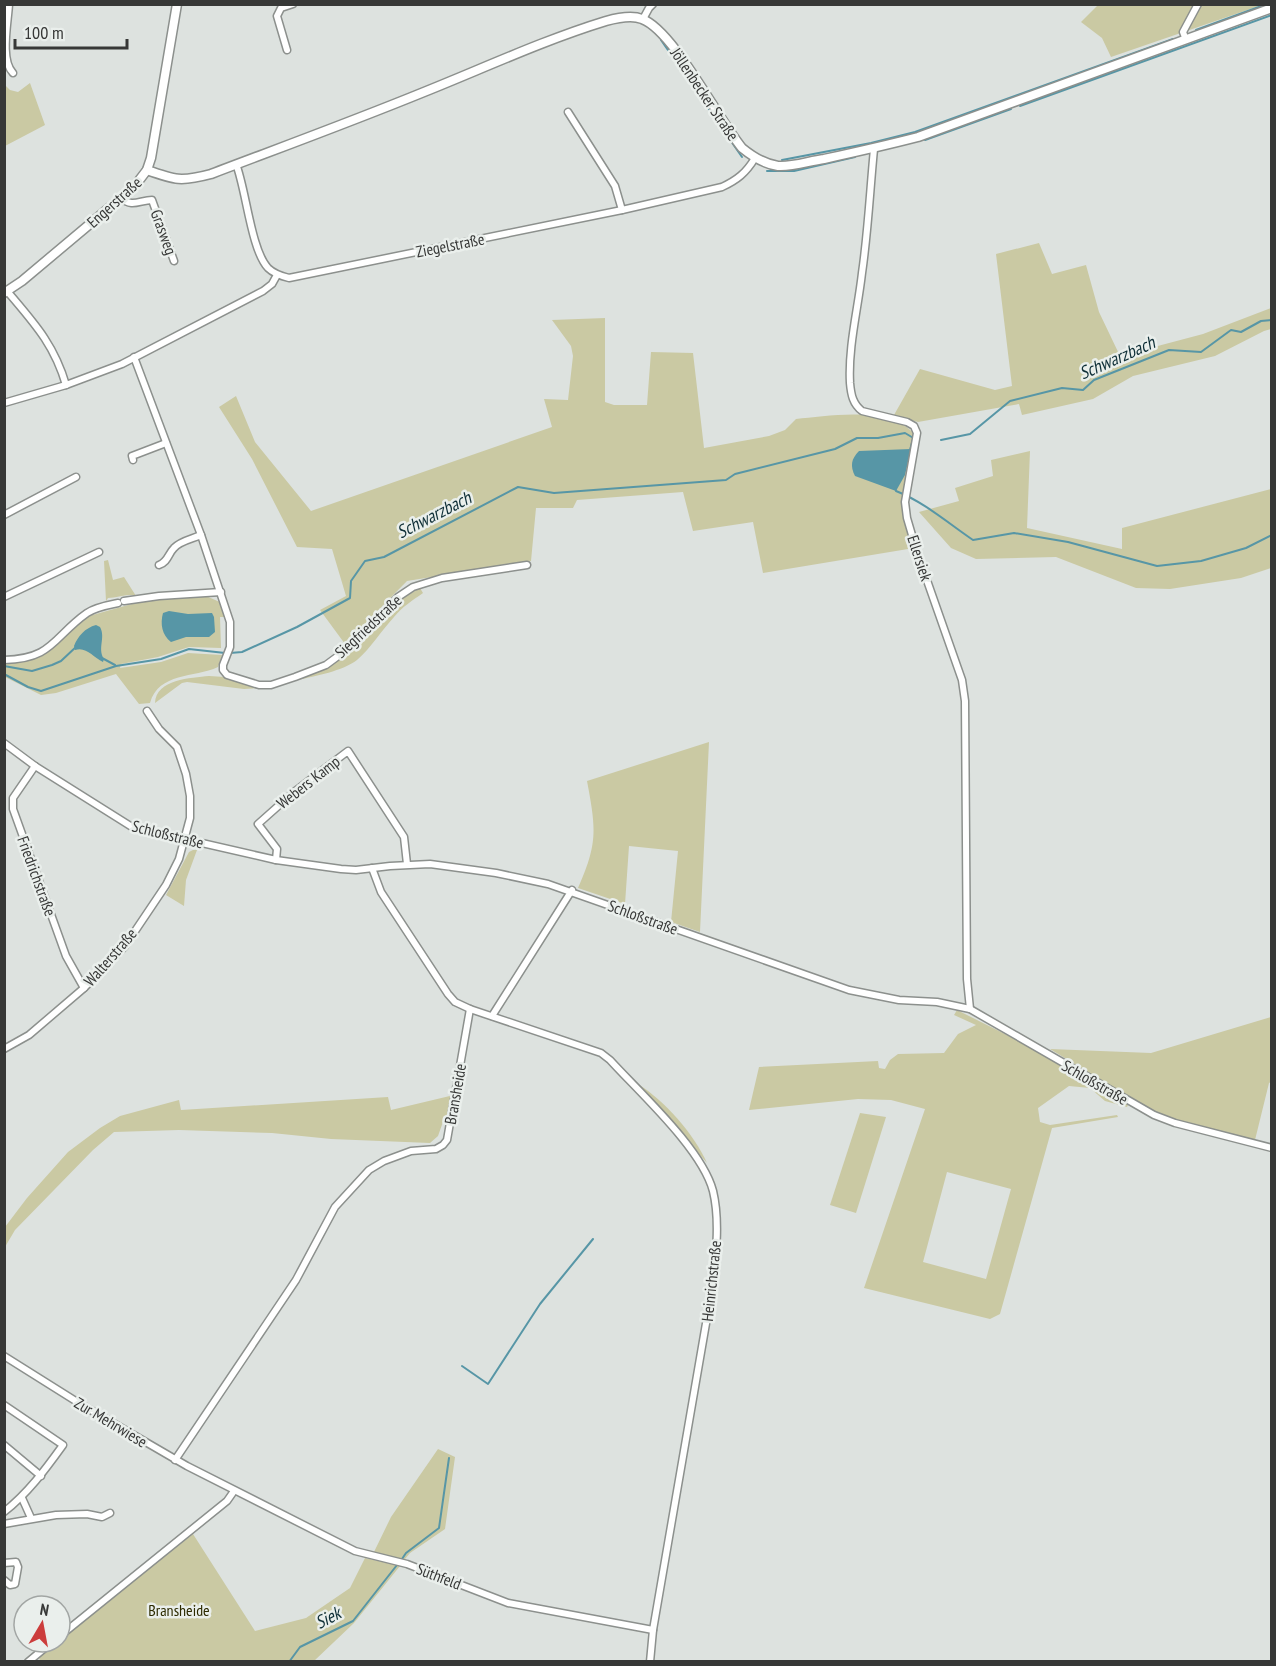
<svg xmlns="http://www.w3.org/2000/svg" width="1276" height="1666" viewBox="0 0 1276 1666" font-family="'PT Sans Narrow',sans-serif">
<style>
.green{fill:#cac9a3;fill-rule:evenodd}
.water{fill:#5796a6}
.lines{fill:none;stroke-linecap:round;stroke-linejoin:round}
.stream{stroke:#5796a6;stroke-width:2}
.street-casing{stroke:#8c908d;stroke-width:9}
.secondary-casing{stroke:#8c908d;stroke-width:11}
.street{stroke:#fff;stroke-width:6}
.secondary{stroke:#fff;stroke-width:8}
.labels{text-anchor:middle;stroke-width:5;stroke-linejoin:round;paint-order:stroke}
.street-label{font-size:16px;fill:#373837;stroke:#eaefec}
.park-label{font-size:16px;fill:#2d2b01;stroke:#eaefec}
.water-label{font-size:18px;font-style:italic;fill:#0f2f37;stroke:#eaefec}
</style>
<rect width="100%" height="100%" fill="#dde2df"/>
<g class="green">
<path d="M1098,5H1262L1111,57L1102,38L1081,22Z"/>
<path d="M30,83L45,125L5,146V85L10,90L18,92Z"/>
<path d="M1039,243L1052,274L1086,265L1099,312L1120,356L1203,334L1271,308V329L1264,331L1215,356L1133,376L1093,399L1022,415L1019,404L918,422L894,415L920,369L995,390L1012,386L996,254Z"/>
<path d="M605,318V402L614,405H647L651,352L693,353L704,448L769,436L785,430L796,419C829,416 891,405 915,435L912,463L901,501L911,546L908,549L763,573L753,522L693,531L683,492L577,500L573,508H536L531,561L407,581L345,644L320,610L346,596L332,549L297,547L252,459L219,407L236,396L255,442L311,511L552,427L544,399L568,400L573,356L571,346L552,320Z"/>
<path d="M1030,451L1027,528L1122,549V528L1271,489V568L1241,578L1170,589L1136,588L1056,557L976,559L951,548L919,512L959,501L955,488L993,476L991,460Z"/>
<path d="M108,560L113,580L124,577L136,596C127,593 118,598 108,598L106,601L104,561Z"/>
<path d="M420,588L423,593C413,600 402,607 394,617C381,631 371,648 357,660C343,671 315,676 298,680L327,668L351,650L401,599Z"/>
<path d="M196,595L206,596L222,603L226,617H220L221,648L189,647L158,657L121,664L120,668L161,662L188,653L222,655L218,667C194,678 159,672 150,703L139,704L116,674L56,693L41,695L5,677L4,662L25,661L37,657L47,651L89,616L146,600Z"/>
<path d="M209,676L225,677L258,688L244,689L187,682L182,683L155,703C156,679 191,678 209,676Z"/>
<path d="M709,742L700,932L671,922L678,851L629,846L625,904L578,888C598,843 596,829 587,781Z"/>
<path d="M193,850H197L186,880L184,906L166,895L189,852Z"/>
<path d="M957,1010L1019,1041L1128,1105L1127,1107L1105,1101L1090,1088L1069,1086L1038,1108L1040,1122L1050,1125L1117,1115L1118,1117L1052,1128L1000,1314L990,1319L864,1288L925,1109L891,1100L858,1099L749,1110L759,1067L878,1061L879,1068L885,1069L890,1060L898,1054L944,1053L958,1034L976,1025L954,1015ZM947,1172L1011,1189L986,1279L923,1262Z"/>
<path d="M1271,1017V1082L1269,1083L1255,1140L1178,1121L1155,1113L1050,1049L1151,1053Z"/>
<path d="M638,1084C666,1102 693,1133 707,1163Z"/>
<path d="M454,1095L449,1120L444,1119L438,1136L430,1143L331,1139L272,1133L179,1130L114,1132L93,1150L15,1230L5,1247V1227L27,1198L68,1152L100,1128L120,1116L179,1100L181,1110L388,1097L391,1110Z"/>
<path d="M860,1113L886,1117L856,1213L830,1205Z"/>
<path d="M438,1449L455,1457L445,1529L410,1553L405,1559L373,1554L391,1517Z"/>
<path d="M193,1534L255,1631L306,1618L350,1588L365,1558L400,1566L354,1623L314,1661L40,1662L39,1656L57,1642H60V1639Z"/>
</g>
<g class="water">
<path d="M911,449L905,475L896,491L855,476C850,466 851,459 859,451Z"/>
<path d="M169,611L188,614L212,613L214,617L215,632L209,637H186L171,642C162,635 160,624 163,613Z"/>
<path d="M96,625L100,627C106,638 97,648 104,659L103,662C93,657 86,646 75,650L74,646C78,636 85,628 96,625Z"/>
</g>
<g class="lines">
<g class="stream">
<path d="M1196,30L1267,4"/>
<path d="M661,40L742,157"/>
<path d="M1020,106L1272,15"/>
<path d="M925,140L1011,109"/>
<path d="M782,160L871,143L915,132L1173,39"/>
<path d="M767,171H794L855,157"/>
<path d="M941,440L970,434L1010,401L1062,388L1083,390L1094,380L1169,350L1201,352L1231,330L1241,332L1261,321L1272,320"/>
<path d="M910,450L913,439"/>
<path d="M895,488L896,491C924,502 948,523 973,540L1014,533L1068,542L1157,566L1201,561L1246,548L1272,535"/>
<path d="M230,653L242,652L297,627L350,598L351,581L365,561L384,557L518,487L554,493L726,480L735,474L835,449L857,438H878L905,433L915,439"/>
<path d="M102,658L115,665"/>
<path d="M4,666L32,671L52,665L61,661L77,646"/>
<path d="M4,674L28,687L41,691L116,666L161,659L189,649L225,653"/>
<path d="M462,1366L488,1384L540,1304L593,1239"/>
<path d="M402,1559L406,1553L439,1528L449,1458"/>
<path d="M289,1662L300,1647L353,1621L397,1565"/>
</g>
<g class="street-casing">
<g id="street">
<path d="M9,4C8,23 0,60 13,73"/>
<path d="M643,19L649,8L653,4"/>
<path d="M1186,40L1183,32L1198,4"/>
<path d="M287,50L277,16L281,8L293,4"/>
<path d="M568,112L615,186L622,210"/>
<path d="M874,149C870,190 868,232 862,273C858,309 848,347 850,383C851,395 853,404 862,411L907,422L914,426L917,433L905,502L907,518L917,552L962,680L965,701L967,979L970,1009"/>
<path d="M236,164C246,189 251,250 268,268C274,274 281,276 289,278L622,210L722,187C737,180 746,173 755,158"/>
<path d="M121,198C132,208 140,200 152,200L174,261"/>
<path d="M7,291C34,323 54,344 66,385"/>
<path d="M134,357L201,535L230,622V647L223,665V670L227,675L259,685H271L295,677L326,665L349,648L398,597L413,587L442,578L527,565"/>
<path d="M4,403L66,385L122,364L263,291L272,284L277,275"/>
<path d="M133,460L132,456L166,443"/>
<path d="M4,515L76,477"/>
<path d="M159,565C168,562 168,554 174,548C180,541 192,539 201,535"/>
<path d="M4,597L99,552"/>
<path d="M124,601L159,596L221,592"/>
<path d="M4,660C53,659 53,637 87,613C96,607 108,605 118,603"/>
<path d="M4,743L35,766L132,827L276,860L341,869L356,870L390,866L430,864L496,873L548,884L849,990L899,1000L937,1002L970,1009L1154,1115L1175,1123L1272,1148"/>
<path d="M35,766L13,798V809L66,956L84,988"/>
<path d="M276,860L277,849L258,824L294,792L348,751L404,837L407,864"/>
<path d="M372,868L381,892L448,994L455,1002L470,1009L601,1053L610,1060C640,1093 702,1149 713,1191C720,1220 716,1254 713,1283L653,1630L650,1662"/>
<path d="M492,1016L572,890"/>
<path d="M4,1049L29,1035L84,988L125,946L166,885L179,859L190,818V796L186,774L177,747L159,729L147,711"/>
<path d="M4,1356L82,1405L187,1466L355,1551L407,1564L508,1603L653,1630"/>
<path d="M4,1405L63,1445C45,1470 28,1493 4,1512"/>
<path d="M4,1445L41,1476"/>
<path d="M175,1460L296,1280L335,1207L369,1170L384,1161L411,1151L436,1149L443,1145L447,1140L470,1009"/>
<path d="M22,1498L31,1518"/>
<path d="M4,1524L56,1515L87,1514L102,1517L110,1513"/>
<path d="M4,1563L16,1562L18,1567L15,1584L10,1585L4,1580"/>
<path d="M60,1636L227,1501L234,1491"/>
<path d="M28,1662L52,1642"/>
</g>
</g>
<g class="secondary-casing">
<g id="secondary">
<path d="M147,170C175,180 181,182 211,174C282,147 353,121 424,92C484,68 544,40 606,21C617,18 632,15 642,19C673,30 718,119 742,148C753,157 764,164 778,166C793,167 809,161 824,159C856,152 887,145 918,137L1272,8"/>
<path d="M4,293L22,281L134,187L147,170L151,158L177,4"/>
</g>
</g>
<use href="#street" class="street"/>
<use href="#secondary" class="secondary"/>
</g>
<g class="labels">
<g class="street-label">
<text transform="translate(705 94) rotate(56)" y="6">Jöllenbecker Straße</text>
<text transform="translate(114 202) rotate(-42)" y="6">Engerstraße</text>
<text transform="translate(164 232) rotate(70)" y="6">Grasweg</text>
<text transform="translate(450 245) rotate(-11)" y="6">Ziegelstraße</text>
<text transform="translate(920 558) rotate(72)" y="6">Ellersiek</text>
<text transform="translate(368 626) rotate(-43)" y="6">Siegfriedstraße</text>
<text transform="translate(308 782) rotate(-38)" y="6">Webers Kamp</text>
<text transform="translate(168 834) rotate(14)" y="6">Schloßstraße</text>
<text transform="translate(37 876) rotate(70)" y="6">Friedrichstraße</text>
<text transform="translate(643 917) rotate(20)" y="6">Schloßstraße</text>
<text transform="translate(110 957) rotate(-49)" y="6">Walterstraße</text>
<text transform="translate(1095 1082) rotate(30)" y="6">Schloßstraße</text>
<text transform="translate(455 1094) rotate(-80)" y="6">Bransheide</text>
<text transform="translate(711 1281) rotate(-84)" y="6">Heinrichstraße</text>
<text transform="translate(111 1422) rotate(31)" y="6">Zur Mehrwiese</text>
<text transform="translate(439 1576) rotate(21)" y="6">Süthfeld</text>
</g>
<g class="park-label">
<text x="179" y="1616">Bransheide</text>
</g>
<g class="water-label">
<text transform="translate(1117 358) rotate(-24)" y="6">Schwarzbach</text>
<text transform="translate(434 515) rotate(-27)" y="6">Schwarzbach</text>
<text transform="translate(328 1618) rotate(-27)" y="6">Siek</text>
</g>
</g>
<rect width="1276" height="1666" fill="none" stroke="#373837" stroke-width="12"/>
<g transform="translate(42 1624) rotate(10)"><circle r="28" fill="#eaefec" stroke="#a2a6a4" stroke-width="1.5"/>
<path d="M0-4.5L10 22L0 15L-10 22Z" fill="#cc3d3c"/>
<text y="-9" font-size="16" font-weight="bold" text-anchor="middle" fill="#373837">N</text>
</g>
<path d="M15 39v9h112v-9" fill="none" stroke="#373837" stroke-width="3"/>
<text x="24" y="39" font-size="18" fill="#373837" stroke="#eaefec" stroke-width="4.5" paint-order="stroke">100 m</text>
</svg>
